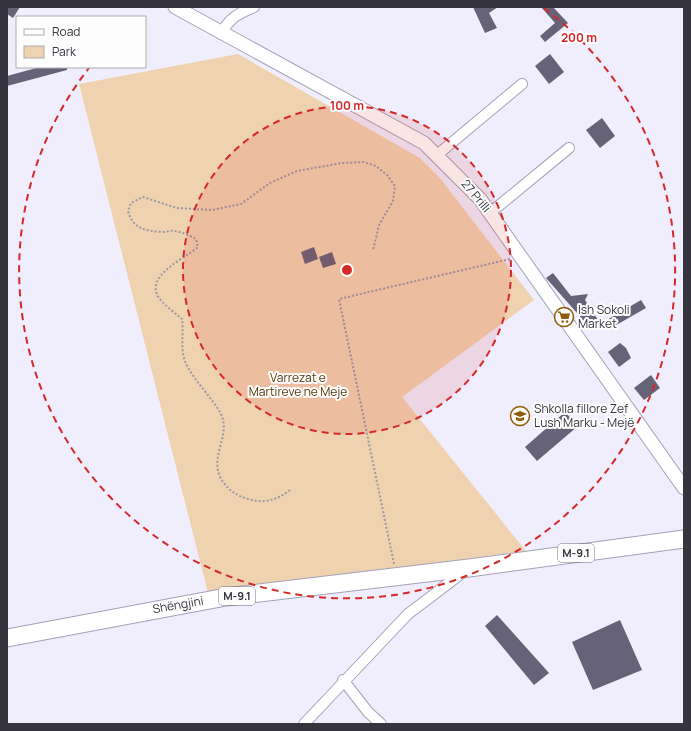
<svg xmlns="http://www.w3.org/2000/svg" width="691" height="731" viewBox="0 0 691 731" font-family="Manrope,sans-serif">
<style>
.green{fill:#efd2b0}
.building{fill:#666378}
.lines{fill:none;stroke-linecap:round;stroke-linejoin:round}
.minor-casing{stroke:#a4a1b8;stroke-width:12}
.tertiary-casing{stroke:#a4a1b8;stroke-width:15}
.primary-casing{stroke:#a4a1b8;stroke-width:19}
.path{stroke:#9b99a6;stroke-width:2;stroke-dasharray:2 2;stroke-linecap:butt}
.minor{stroke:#fff;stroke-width:10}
.tertiary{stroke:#fff;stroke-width:13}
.primary{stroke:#fff;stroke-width:17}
.ring{fill:none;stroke:#d62828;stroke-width:2;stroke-dasharray:7 5}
.labels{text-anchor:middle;stroke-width:4;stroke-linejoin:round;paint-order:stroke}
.shield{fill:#fdfdfd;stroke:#727077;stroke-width:1}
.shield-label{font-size:11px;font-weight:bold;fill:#36343e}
.street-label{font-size:12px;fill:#36343e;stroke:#fdfdfd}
.poi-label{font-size:12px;fill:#36343e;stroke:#fdfdfd;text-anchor:start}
.park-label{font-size:12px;fill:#593909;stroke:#fdfdfd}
.centre{fill:#d62828;stroke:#fdfdfd;stroke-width:2}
.ring-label{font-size:12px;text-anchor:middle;font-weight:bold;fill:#d62828;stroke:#fdfdfd;stroke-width:4;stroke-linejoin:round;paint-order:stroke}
</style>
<rect width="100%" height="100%" fill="#f0eefd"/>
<path class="green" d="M238,54L420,158L439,177L534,300L402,397L526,551L208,593L79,84Z"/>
<g class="building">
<path d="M7,7H20L13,18L7,14Z"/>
<path d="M473,7H498L489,13L497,28L485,33Z"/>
<path d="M541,7H553L568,23L545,42L540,36L555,23Z"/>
<path d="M550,54L564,72L549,84L535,66Z"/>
<path d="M40,67H67V70L7,86V76Z"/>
<path d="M602,118L615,136L600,148L586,130Z"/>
<path d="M314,247L318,259L305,264L301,252Z"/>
<path d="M332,252L336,264L323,268L319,257Z"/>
<path d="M553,273L571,296L588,294L585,300L600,323L592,330L546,278Z"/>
<path d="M641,300L646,308L611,328L607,320Z"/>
<path d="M620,343L626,348L631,358L619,367L608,352Z"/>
<path d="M651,375L660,388L644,400L634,388Z"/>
<path d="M565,412L578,426L537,461L525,447Z"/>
<path d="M497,615L549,673L534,685L485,626Z"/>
<path d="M620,620L642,670L593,690L572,642Z"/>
</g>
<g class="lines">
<g class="minor-casing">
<g id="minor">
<path d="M221,34C229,18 239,13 254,7"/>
<path d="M437,155L522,84"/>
<path d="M490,213L569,148"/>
<path d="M343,680L368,712L381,724"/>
<path d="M304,724L408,614L466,570"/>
</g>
</g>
<g class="tertiary-casing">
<path id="tertiary" d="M175,7L424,143L480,199L684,488"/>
</g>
<g class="primary-casing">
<path id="primary" d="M7,638L226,597L469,568L684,539"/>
</g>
<g class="path">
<path d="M290,490C277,500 264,504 248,499C237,496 230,491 223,482C208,460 228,440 223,420C219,403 193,382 185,361C180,348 184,333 182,319C175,313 165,306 159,298C144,276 184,259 198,247L196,239C190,236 183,232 175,231C171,230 167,232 163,232C145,231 133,229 128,211L131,203L143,197L177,208L212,210L241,204L270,183L297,171L342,163L364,162L376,166L387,175L395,186L393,201L379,225L373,250"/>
<path d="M394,564L339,299L510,259"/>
</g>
<use href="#minor" class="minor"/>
<use href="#tertiary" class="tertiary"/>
<use href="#primary" class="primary"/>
</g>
<circle cx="347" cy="270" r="164" fill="#d62828" fill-opacity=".12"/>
<g class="ring">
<circle cx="347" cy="270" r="164"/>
<path d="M544 8A328 328 0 1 1 89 68"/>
</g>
<defs>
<g id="supermarket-ring" transform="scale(1)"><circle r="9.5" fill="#fdfdfd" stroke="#8e5c08" stroke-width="1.5"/><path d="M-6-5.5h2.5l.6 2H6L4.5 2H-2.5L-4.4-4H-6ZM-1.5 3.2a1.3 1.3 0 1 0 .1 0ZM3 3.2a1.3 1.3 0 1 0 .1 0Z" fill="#8e5c08"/></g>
<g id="school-ring" transform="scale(1)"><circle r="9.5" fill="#fdfdfd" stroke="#8e5c08" stroke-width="1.5"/><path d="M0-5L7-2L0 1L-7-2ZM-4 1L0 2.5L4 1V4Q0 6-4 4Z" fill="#8e5c08"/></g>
</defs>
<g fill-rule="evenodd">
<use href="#supermarket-ring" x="564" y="317"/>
<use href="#school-ring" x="520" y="416"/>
</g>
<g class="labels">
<g class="shield">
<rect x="558" y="544" width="36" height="18" rx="3"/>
<rect x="219" y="587" width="36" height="18" rx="3"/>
</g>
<g class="shield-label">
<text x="576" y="557">M-9.1</text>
<text x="237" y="600">M-9.1</text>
</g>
<g class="street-label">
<text transform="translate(476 196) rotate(50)" y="4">27 Prilli</text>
<text transform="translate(178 605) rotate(-10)" y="4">Shëngjini</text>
</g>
<g class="poi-label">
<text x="578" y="314">Ish Sokoli<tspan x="578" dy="14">Market</tspan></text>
<text x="534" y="413">Shkolla fillore Zef<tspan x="534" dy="14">Lush Marku - Mejë</tspan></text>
</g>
<g class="park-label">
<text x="298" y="382">Varrezat e<tspan x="298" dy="14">Martireve ne Meje</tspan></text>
</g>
</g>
<circle cx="347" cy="270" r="6" class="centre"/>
<g class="ring-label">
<text x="579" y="42">200 m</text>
<text x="347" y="110">100 m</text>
</g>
<rect width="691" height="731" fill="none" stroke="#36343e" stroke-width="16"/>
<rect x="16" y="16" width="130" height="52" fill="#fdfdfd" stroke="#adadb1"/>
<rect x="24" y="29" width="20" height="6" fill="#ffffff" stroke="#adadb1"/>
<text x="52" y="36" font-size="12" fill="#36343e">Road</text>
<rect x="24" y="46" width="20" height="12" fill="#efd2b0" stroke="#adadb1"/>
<text x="52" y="56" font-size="12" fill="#36343e">Park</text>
</svg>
